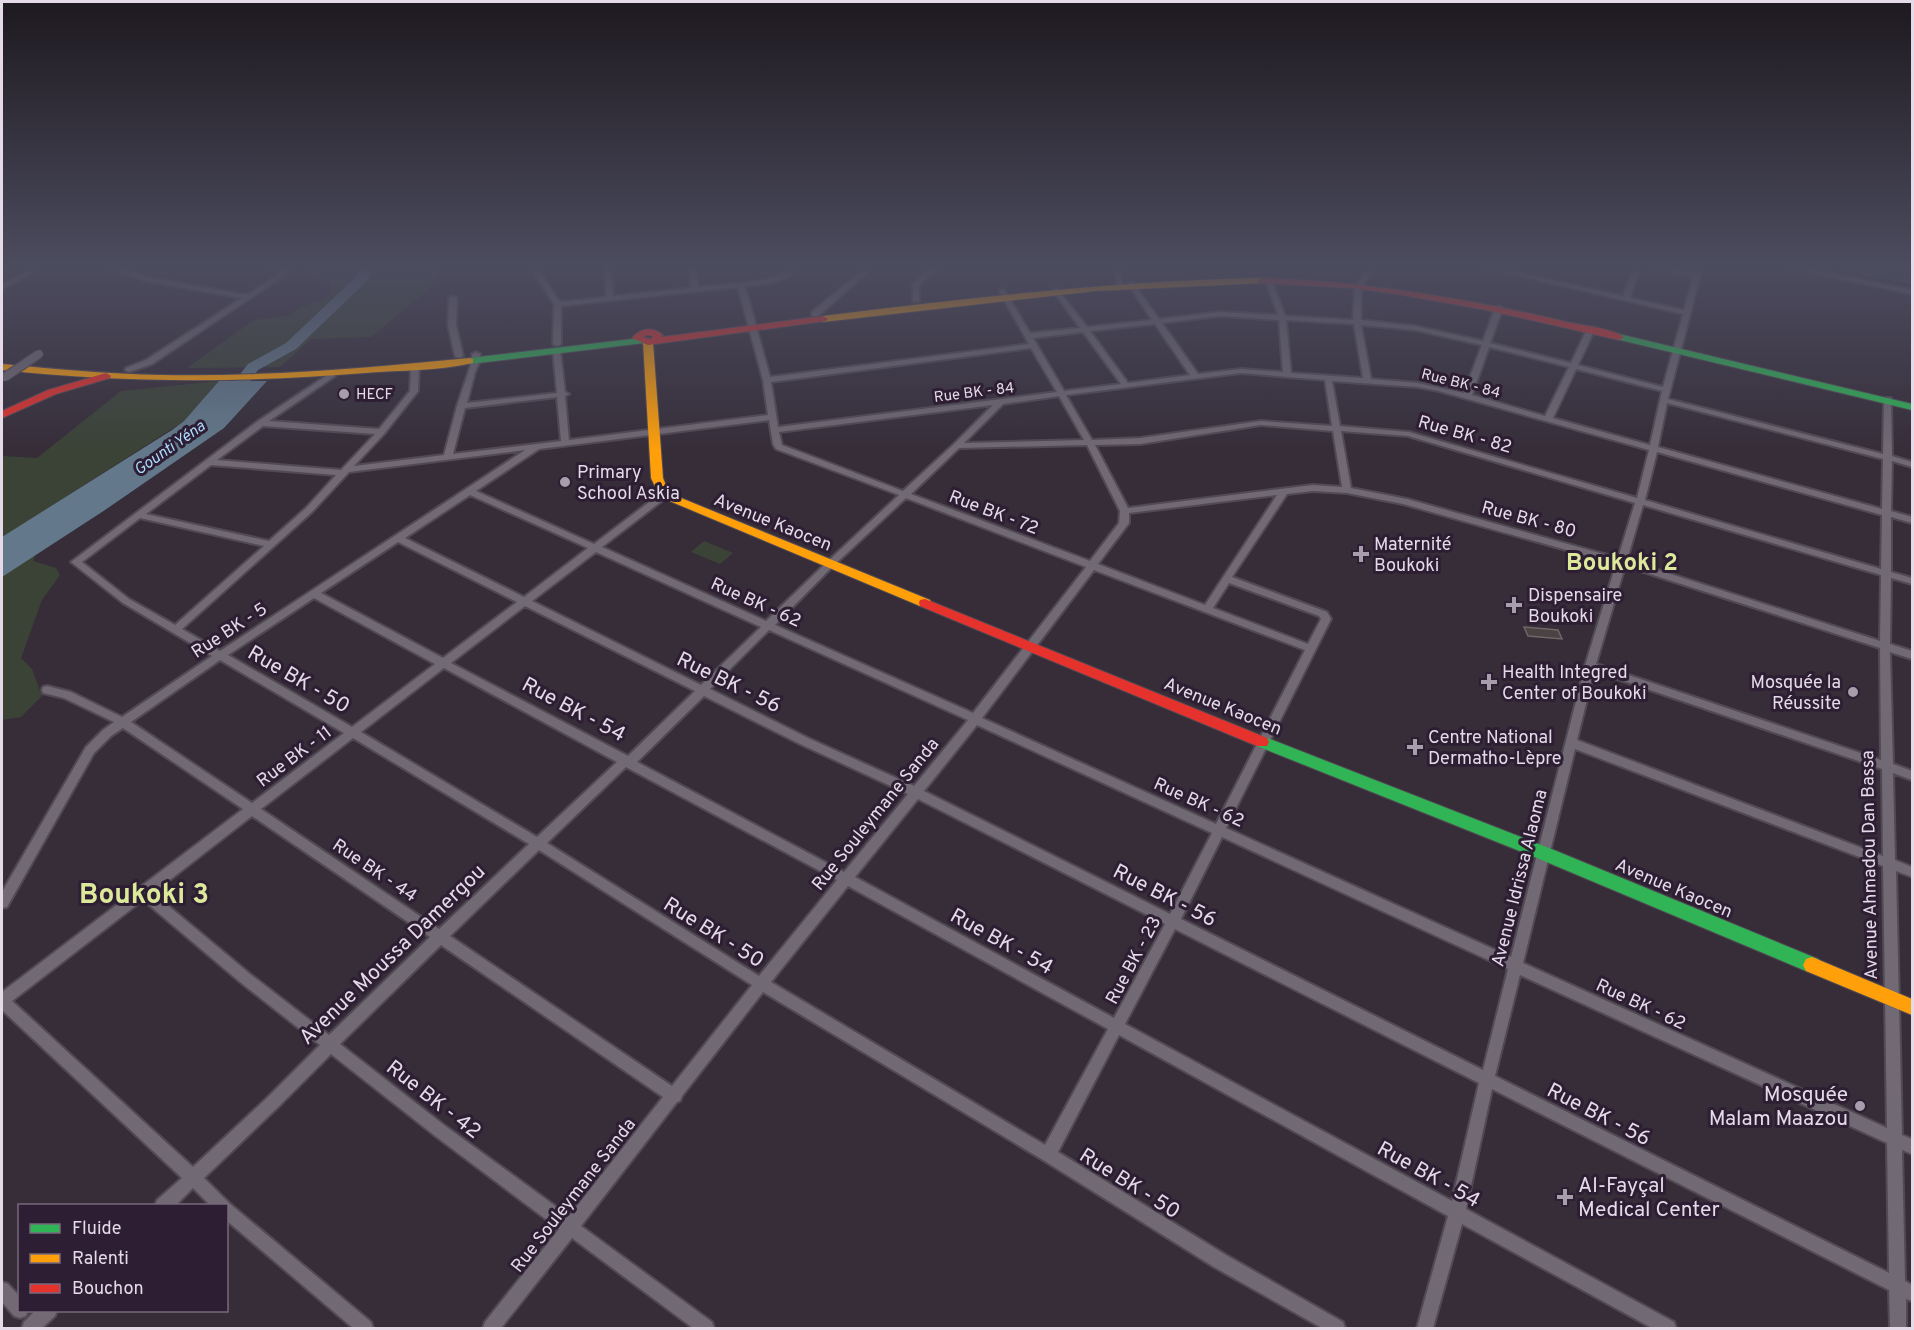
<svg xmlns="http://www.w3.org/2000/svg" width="1914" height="1330" viewBox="0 0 1914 1330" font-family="Overpass,sans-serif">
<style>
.green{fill:#3b4337}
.water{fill:#63798b}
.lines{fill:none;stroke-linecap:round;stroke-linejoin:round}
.river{fill:#63798b;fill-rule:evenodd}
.building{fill:#4b4243;stroke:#6f6667;stroke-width:1.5}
.street-casing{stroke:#514a54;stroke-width:4}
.fast-casing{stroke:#514a54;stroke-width:2}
.slow-casing{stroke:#514a54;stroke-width:2}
.jam-casing{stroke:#514a54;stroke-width:2}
.street{fill:#716974;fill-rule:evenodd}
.fast{fill:#30b455;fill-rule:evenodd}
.slow{fill:#ff9f0a;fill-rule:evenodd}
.jam{fill:#e5322d;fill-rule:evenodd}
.street-bridge-casing{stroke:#514a54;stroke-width:10;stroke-linecap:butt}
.street-bridge{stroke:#716974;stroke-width:8}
.poi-dot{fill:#a79dab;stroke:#2e1e34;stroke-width:2}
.labels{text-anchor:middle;stroke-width:6;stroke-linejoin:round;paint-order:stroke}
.far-street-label{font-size:15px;fill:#e4dae8;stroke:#2e1e34}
.far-poi-label{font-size:15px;fill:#e4dae8;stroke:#2e1e34;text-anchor:start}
.far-water-label{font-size:16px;font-style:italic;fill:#abdbff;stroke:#2e1e34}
.street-label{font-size:18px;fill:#e4dae8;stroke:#2e1e34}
.poi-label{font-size:18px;fill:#e4dae8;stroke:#2e1e34;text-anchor:start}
.near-street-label{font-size:21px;fill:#e4dae8;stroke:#2e1e34}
.near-poi-label{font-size:21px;fill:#e4dae8;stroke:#2e1e34;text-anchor:end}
.district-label{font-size:24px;font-weight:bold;fill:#dce99b;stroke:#2e1e34}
.near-district-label{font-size:28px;font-weight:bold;fill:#dce99b;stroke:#2e1e34}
</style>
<rect width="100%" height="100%" fill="#362d39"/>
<g class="green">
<path d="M315,265H441L442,268L428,290L371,337L311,339L280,367L187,368L254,320L287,316L299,308L327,298L331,288L330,282L313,277L305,272Z"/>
<path d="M1822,265H1912V285L1822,266Z"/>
<path d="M219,381L184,421L56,503L33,561L56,568L60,575L42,600L21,658L32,669L42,696L21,717L2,720V456L37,458L121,391Z"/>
<path d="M704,541L733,553L720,564L691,552Z"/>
</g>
<path class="water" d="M219,381H267L224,428L105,510L2,577V537L172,430L184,421Z"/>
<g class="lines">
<path class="river" d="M361,265H374L369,279L296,349L258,370L232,405H220L218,402L248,364L286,343L358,275Z"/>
</g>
<path class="building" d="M1524,627L1558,630L1562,639L1528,636Z"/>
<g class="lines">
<g class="street-casing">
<g id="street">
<path d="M40,265H47L2,289V285Z"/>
<path d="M103,265H111L146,277L247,295L281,273L262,265H270L285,270L293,265H300L152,364L129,372L125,370L126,368L146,360L242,298L145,281Z"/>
<path d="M529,265H535L560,302L606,297L605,265H611L613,296L691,288L688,265H694L698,287C721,284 746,284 769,279C782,277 791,265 803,265C788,282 767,284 745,286L770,377L1029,344L999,291L1002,289L1005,291L1030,333L1080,328L1053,291L1056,289L1058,290L1087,327L1152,320L1128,284L1131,282L1133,283L1159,319L1220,312L1278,315L1266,281L1269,279L1272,281L1285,316L1353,320L1355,287L1372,265H1378L1361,287V320L1415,326L1483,341L1495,308L1499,306L1503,308L1490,343L1571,363L1587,329L1594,327L1595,329L1578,365L1663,387L1683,314L1473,265H1483L1623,296L1635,265H1641L1630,298L1684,310L1693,277L1642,265H1653L1694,273L1697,265H1703L1668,399L1883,454L1884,400L1885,398H1891L1892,456L1912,462V467L1892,461L1891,511L1912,517V523L1891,517V572L1912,578V584L1891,578L1890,644L1912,651V659L1890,652L1893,764L1912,771V780L1893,773L1895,860L1912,867V877L1896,871L1902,1135L1912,1139V1154L1902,1150L1905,1281L1912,1285V1301L1906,1299V1328H1890L1889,1290L1492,1089L1466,1209L1674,1322L1676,1328H1652L1462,1224L1433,1328H1417L1448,1216L1119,1035L1058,1152L1226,1255L1343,1322L1345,1328H1322L1214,1267L1043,1160L763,992L682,1096L680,1101L677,1102L581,1226L712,1322L714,1328H693L572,1238L501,1328H483L485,1322L559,1229L434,1135L331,1054L277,1108L204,1178L229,1203L371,1322L373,1328H353L226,1220V1206H211L193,1188L175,1206H155L157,1200L182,1178L2,1010V992L243,809L123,728L111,736L94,753L7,907L2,908V892L86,747L103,730L114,722L64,698L43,693L42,690L43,687L47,686L71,692L122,717L212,656L123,603L71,562L258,421L332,372H335V376L269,421L379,429L410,391L411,368L415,366L419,368L418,391L384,434L354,466L444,455L457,406L472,361V354L476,352L480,354V361L475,372L467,403L557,393L553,351L560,349L565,392L569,394L565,396L569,440L768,415L763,380L738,287L561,306V344L557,346L553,344L554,304ZM1220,316L1279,320L1283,372L1241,369L1198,374L1162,323ZM1286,320L1354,324L1363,378L1291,373ZM1155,324L1190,375L1128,383L1090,331ZM1361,325L1415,330L1482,345L1464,393L1418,383L1371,379ZM1083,332L1121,384L1064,391L1033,338ZM1489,347L1569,367L1545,416L1472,395ZM1031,348L1057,392L778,427L771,382ZM1576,369L1662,391L1650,445L1553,418ZM1241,373L1325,380L1332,426L1261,421L1140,438L1092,440L1066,395ZM1332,381L1418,387L1439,391L1649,450L1637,498L1409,432L1340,426ZM1059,396L1084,440L964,443L1003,404ZM557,397L561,441L453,454L465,408ZM1667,403L1883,459L1882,509L1658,447ZM993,405L954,444L903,491L782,445L779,432ZM769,420L773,444L776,449L899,495L826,563L766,621L602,547L667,497V493H661L594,544L476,491L539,449ZM1261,425L1333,431L1342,487L1313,485L1128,508L1095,445L1140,444ZM263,426L375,434L341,470L217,460ZM1341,431L1408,436L1635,503L1618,558L1407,499L1351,488ZM1087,445L1120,511L1119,523L1090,561L911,494L959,448ZM525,450L220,651L182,629L312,512L349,472ZM1657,452L1882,515L1881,569L1645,500ZM211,465L336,475L306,508L269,541L146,514ZM1313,491L1347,493L1403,504L1616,564L1585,666L1511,957L1226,828L1331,619L1327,612L1232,577L1287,494ZM470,495L588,548L524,597L405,538ZM1277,495L1205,605L1098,564L1129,523V513ZM906,498L1086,567L973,713L775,625L832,567ZM1643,505L1881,575L1880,641L1627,560ZM140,518L264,546L175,625L129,599L82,562ZM398,542L517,602L443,658L321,593ZM596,552L761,627L701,685L532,601ZM1625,566L1880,648L1881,760L1596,664ZM1094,570L1305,650L1216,824L982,718ZM1229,583L1319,616L1321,619L1308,644L1213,608ZM314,598L435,664L352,727L228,655ZM525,606L695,691L628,756L451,663ZM769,630L968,720L914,786L808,738L710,689ZM220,660L344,733L252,803L131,722ZM444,668L617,762L537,837L361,732ZM1594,671L1882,769L1883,856L1577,740ZM704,696L800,744L908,794L844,872L637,762ZM977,725L1212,833L1170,914L924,791ZM353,738L529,844L439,929L261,809ZM1575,749L1883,866L1887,1128L1523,963ZM626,767L837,880L759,976L547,843ZM918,799L1165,924L1114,1018L855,877ZM252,816L430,937L329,1035L250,974L153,893ZM1222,837L1508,969L1483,1070L1181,919ZM539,850L752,985L672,1086L450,936ZM848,886L1108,1029L1045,1145L771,982ZM143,900L240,982L320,1045L267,1098L193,1167L12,1001ZM1175,929L1479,1083L1452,1201L1125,1024ZM441,945L663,1097L569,1216L444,1125L340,1044ZM1520,975L1887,1143L1889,1273L1495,1076Z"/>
<path d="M869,265H876L818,316H812V312Z"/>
<path d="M934,265H941L919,285V301L913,302V284Z"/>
<path d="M1114,265H1120L1122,286L1117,285Z"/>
<path d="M1776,265H1787L1912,290V294Z"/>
<path d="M453,296L457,298L456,325L463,356L459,358L455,356L448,325L449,298Z"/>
<path d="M2,1282L8,1284L20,1297V1310H28L26,1316L20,1318L14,1316L2,1302Z"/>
<path d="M36,1310H57L55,1316L42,1328H22L24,1322Z"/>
</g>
</g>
<g class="fast-casing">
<g id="fast">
<path d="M1619,334L1912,404V410L1616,339L1614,337Z"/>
<path d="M641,338L646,341L644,343L470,364L465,361L470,358Z"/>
<path d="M1262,736L1549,848L1818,959L1821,965L1818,971L1812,973L1806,971L1537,858L1257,746L1255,742L1257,738Z"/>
</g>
</g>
<g class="slow-casing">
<g id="slow">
<path d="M1261,278L1264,279V283L1096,291L823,322L818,319L823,316C969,298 1114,281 1261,278Z"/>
<path d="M648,339L653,342L663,478L669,493L930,600L931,603L930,606H920L660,497L651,478L643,342Z"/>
<path d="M470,358L473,359V363C439,371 400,370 365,373C243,383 123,383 2,370V364C55,369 108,374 161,375C264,377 367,368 470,358Z"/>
<path d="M1812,957L1912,999V1015L1806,971L1803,965L1806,959Z"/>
</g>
</g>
<g class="jam-casing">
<g id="jam">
<path d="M1261,278C1364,281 1463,298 1563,321C1578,325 1612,328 1624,337L1619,340L1486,310L1396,294L1351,288L1258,283V279Z"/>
<path d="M823,316L828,319L826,321L648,345L632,338C640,328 653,326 663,335L662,337ZM647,335L653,336L651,339L643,337Z"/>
<path d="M106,373L111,376L110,378L56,394L2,418V411L48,390Z"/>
<path d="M925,599L1267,738L1269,742L1267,746H1257L920,606L919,603L920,600Z"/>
</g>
</g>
<use href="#street" class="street"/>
<use href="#fast" class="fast"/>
<use href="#slow" class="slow"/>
<use href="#jam" class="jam"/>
<g class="street-bridge-casing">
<path id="street-bridge" d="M5,377L39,354"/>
</g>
<use href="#street-bridge" class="street-bridge"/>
</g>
<linearGradient id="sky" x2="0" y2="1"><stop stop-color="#1e191f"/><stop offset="0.59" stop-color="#4c4c5f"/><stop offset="1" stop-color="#4c4c5f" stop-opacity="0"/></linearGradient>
<rect width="1914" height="451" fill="url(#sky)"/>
<g class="poi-dot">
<circle cx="344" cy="394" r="6"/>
<circle cx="565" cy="482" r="6"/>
<path d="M1358 545h6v6h6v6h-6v6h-6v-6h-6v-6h6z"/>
<path d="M1511 596h6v6h6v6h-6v6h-6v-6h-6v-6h6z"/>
<path d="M1486 673h6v6h6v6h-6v6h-6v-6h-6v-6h6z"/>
<circle cx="1853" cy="692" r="6"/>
<path d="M1412 738h6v6h6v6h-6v6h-6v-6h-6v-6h6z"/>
<circle cx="1860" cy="1106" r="6"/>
<path d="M1562 1188h6v6h6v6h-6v6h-6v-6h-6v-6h6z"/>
</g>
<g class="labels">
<g class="far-street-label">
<text transform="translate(1461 383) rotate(14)" y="5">Rue BK - 84</text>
<text transform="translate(974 392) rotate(-7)" y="5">Rue BK - 84</text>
</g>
<g class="far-poi-label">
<text x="356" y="399">HECF</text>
</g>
<g class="far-water-label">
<text transform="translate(169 447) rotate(-35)" y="6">Gounti Yéna</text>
</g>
<g class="street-label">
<text transform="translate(1465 434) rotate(16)" y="6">Rue BK - 82</text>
<text transform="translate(994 512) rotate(21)" y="6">Rue BK - 72</text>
<text transform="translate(1529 519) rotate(15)" y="6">Rue BK - 80</text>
<text transform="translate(773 522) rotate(22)" y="6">Avenue Kaocen</text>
<text transform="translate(756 602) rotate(24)" y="6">Rue BK - 62</text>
<text transform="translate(229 630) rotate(-33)" y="6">Rue BK - 5</text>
<text transform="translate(1223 706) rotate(22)" y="6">Avenue Kaocen</text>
<text transform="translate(294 756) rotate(-37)" y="6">Rue BK - 11</text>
<text transform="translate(1199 802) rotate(24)" y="6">Rue BK - 62</text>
<text transform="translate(875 814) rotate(-51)" y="6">Rue Souleymane Sanda</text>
<text transform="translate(1869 865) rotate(-91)" y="6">Avenue Ahmadou Dan Bassa</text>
<text transform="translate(375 870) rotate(34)" y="6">Rue BK - 44</text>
<text transform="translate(1519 878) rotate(-76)" y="6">Avenue Idrissa Alaoma</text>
<text transform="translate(1674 888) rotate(23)" y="6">Avenue Kaocen</text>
<text transform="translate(1133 960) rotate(-62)" y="6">Rue BK - 23</text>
<text transform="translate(1641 1004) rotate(25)" y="6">Rue BK - 62</text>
<text transform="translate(573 1195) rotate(-52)" y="6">Rue Souleymane Sanda</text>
</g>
<g class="poi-label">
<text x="577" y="478">Primary<tspan x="577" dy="21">School Askia</tspan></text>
<text x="1374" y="550">Maternité<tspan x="1374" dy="21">Boukoki</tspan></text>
<text x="1528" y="601">Dispensaire<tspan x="1528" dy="21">Boukoki</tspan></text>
<text x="1502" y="678">Health Integred<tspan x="1502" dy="21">Center of Boukoki</tspan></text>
<text x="1841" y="688" text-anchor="end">Mosquée la<tspan x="1841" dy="21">Réussite</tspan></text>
<text x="1428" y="743">Centre National<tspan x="1428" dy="21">Dermatho-Lèpre</tspan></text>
</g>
<g class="near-street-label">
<text transform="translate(299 679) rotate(30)" y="7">Rue BK - 50</text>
<text transform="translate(729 682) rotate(26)" y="7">Rue BK - 56</text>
<text transform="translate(574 709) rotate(28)" y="7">Rue BK - 54</text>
<text transform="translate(1165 895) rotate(27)" y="7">Rue BK - 56</text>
<text transform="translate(714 932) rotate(32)" y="7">Rue BK - 50</text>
<text transform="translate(1002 941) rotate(29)" y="7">Rue BK - 54</text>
<text transform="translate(392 954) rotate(-44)" y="7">Avenue Moussa Damergou</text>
<text transform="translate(434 1099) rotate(38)" y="7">Rue BK - 42</text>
<text transform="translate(1599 1114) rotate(27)" y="7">Rue BK - 56</text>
<text transform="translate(1429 1174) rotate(29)" y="7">Rue BK - 54</text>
<text transform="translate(1130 1183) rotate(32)" y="7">Rue BK - 50</text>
</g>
<g class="near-poi-label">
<text x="1848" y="1101">Mosquée<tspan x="1848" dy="24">Malam Maazou</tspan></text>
<text x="1578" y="1192" text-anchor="start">Al-Fayçal<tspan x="1578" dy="24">Medical Center</tspan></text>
</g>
<g class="district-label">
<text x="1622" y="570">Boukoki 2</text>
</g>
<g class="near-district-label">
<text x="144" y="903">Boukoki 3</text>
</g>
</g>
<rect width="1914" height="1330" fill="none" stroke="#e4dae8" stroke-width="6"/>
<rect x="18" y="1204" width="210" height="108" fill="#2e1e34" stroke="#77697c" stroke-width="1.5"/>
<rect x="30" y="1224" width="30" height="9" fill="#30b455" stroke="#77697c" stroke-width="1.5"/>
<text x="72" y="1234" font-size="18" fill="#e4dae8">Fluide</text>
<rect x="30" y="1254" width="30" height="9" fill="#ff9f0a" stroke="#77697c" stroke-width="1.5"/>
<text x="72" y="1264" font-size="18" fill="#e4dae8">Ralenti</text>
<rect x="30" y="1284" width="30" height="9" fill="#e5322d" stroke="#77697c" stroke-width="1.5"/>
<text x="72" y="1294" font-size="18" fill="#e4dae8">Bouchon</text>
</svg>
